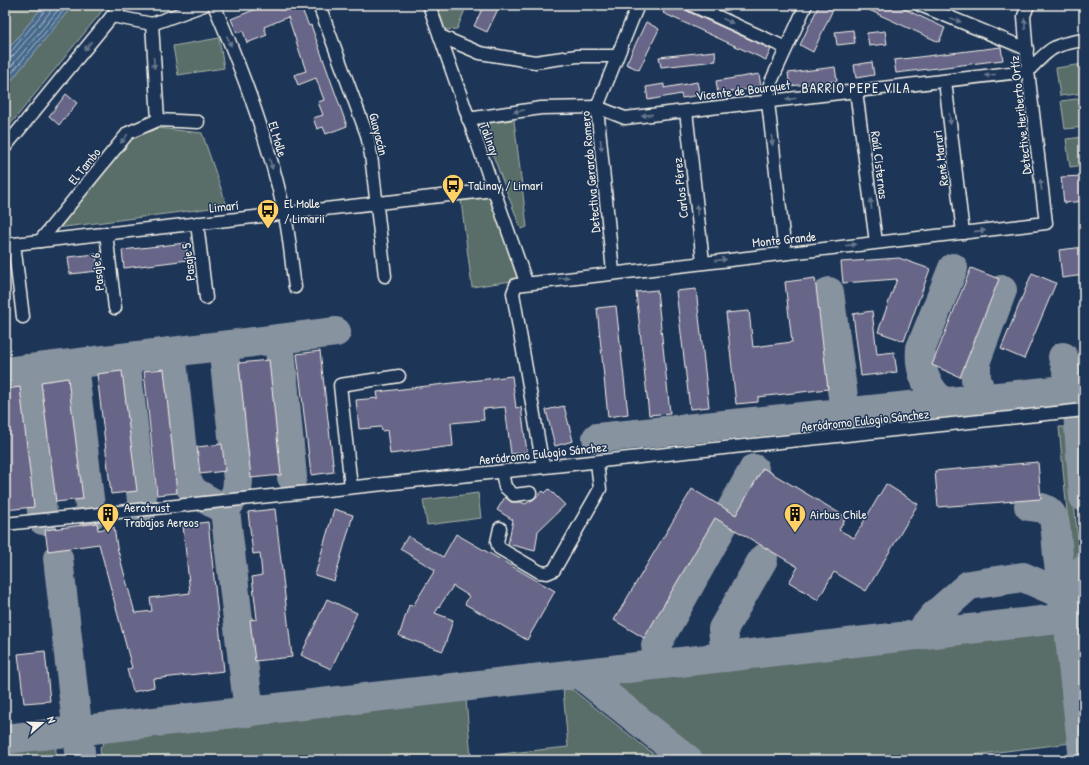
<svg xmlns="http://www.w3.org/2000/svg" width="1089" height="765" viewBox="0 0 1089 765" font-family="'Patrick Hand',sans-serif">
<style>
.green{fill:#5a6e69;stroke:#a7b0a8}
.water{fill:#466a8d;stroke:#8ca0b1}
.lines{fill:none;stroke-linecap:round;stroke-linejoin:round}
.shore{stroke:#aebbc4;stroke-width:1}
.taxiway{stroke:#8893a0;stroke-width:30}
.building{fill:#686688;stroke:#f4f1e8}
.minor-casing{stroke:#f4f1e8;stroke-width:15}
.minor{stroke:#1d3557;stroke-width:12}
.oneway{fill:#68778a}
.labels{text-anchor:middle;stroke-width:3;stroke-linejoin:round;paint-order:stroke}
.street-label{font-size:13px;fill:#f4f1e8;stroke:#1d3557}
.poi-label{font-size:13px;fill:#f4f1e8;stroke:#1d3557;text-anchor:start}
.neighbourhood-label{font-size:14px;letter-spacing:1px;fill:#f4f1e8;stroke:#1d3557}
</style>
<rect width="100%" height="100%" fill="#1d3557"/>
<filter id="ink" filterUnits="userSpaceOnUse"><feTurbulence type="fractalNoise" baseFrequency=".025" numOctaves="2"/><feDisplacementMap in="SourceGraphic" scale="8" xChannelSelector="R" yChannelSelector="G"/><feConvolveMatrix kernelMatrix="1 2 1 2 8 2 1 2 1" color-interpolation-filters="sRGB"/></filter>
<g filter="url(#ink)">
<g class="green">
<path d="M8,5H44L5,53V8Z"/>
<path d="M73,5H107L5,131V88Z"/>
<path d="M437,5H467L457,29L445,30Z"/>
<path d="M219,38L224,68L178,75L173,46Z"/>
<path d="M1084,64V93L1060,96L1056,68Z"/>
<path d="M1084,98V127L1065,129L1061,101Z"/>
<path d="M514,120L527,227L521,229L481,124Z"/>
<path d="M157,128L202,133L227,206L57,228L132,138Z"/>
<path d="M1084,137V165L1070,167L1066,139Z"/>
<path d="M491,197L518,280L472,287L461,201Z"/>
<path d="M1059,427H1066L1079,550L1072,565Z"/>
<path d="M478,493L481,518L427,525L423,500Z"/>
<path d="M1059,627L1071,743L933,760H698L613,695L610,689L613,681L934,646Z"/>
<path d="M563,689L573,690L661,760H101L100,747L107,740L466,699L471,757L568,747Z"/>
<path d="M55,743L57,760H5V752Z"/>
</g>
<path class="water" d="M44,5H73L5,88V53Z"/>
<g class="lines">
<g class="shore">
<path d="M5,55L10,53L46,9L47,5"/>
<path d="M5,60L13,56L50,12L52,5"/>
<path d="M5,74L62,5"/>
<path d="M5,81L68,5"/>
</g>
<g class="taxiway">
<path d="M829,292L845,412"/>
<path d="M279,339L292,477"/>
<path d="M223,346L238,480L237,492L225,510L249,712"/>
<path d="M171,352L185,479L194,492L225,510"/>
<path d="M1063,357L1074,389L1078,411L1084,497"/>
<path d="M125,358L143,509"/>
<path d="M73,364L91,515"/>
<path d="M26,369L43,520"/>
<path d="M5,372L336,332"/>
<path d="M983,398L976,379V360L1002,290"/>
<path d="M943,402C926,388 919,370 921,348L953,268"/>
<path d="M597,438L1084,388"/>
<path d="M1029,506C1036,507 1045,507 1050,513C1055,518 1055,526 1056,533C1059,560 1056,587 1082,603"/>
<path d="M58,558L81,760"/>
<path d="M918,635L935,615L969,585L1023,577L1053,590L1084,611"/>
<path d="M726,657L723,629L763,559"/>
<path d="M659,664L656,645L754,469"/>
<path d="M580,674L688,760"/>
<path d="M5,739L1084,616"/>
<path d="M1084,760L1070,638L1072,617L1077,606L1084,570"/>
</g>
</g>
<g class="building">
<path d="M266,5H300L309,26L311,25L347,126L326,134L323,127L317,129L313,118L323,115L318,102L324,100L316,78L298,85L294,75L306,71L288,17L264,27L267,35L247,43L243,31L237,33L231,19Z"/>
<path d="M484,5H500L487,32L474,26Z"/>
<path d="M667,5H680L689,12L771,49L766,60L663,13Z"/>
<path d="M819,5H835L813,52L800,45Z"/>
<path d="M858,5H896L945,28L939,42Z"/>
<path d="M646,22L659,29L639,70L626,64Z"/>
<path d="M853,30L855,43L837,45L835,32Z"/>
<path d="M885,31L887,44L869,46L867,33Z"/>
<path d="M1001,47L1003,60L896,73L894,60Z"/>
<path d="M715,51L716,61L661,67L659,57Z"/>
<path d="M872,62L874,75L856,78L854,65Z"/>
<path d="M835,67L837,81L790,86L788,73Z"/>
<path d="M759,74L761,87L718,94L716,81Z"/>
<path d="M697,82L700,95L682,98L681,94L648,100L646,87L664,84V88Z"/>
<path d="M66,94L77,103L59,125L49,116Z"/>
<path d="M1084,176V201L1064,203L1061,177Z"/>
<path d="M186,243L188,260L124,268L122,250Z"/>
<path d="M1084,247V275L1062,278L1059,250Z"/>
<path d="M96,254L98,271L70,274L68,257Z"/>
<path d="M899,258L930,269L904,341L878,332L897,279L843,283L841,262Z"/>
<path d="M971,268L999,279L960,377L932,365Z"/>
<path d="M1032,273L1056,283L1024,359L1001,349Z"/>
<path d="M815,278L828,389L758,397V402L736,404L726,313L749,311L753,347L792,342L785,282Z"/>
<path d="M696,289L709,407L690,409L676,291Z"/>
<path d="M657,290L670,413L649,415L636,292Z"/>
<path d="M616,306L628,414L608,417L597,308Z"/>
<path d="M872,311L877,354L894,352L897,372L861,376L853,314Z"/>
<path d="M320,351L334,472L311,475L297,354Z"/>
<path d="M269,360L281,475L251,478L239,363Z"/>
<path d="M164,369L177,493L157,495L144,371Z"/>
<path d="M122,371L137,491L111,494L97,374Z"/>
<path d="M512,376L516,408L521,407L527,452L511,454L505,407L483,409L484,420L451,423L453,446L390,454L387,430L382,431L381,427L359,429L356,400L378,398L377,392Z"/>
<path d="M68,378L83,499L56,502L41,382Z"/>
<path d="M20,387L34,507L5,510V389Z"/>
<path d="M564,406L573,441L555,446L546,410Z"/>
<path d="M222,444L225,471L200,474L197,447Z"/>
<path d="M1038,462L1041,499L938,507L935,471Z"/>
<path d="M763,468L846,517L839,530L854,538L886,484L918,504L866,591L834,572L818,600L789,582L798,567L715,518L644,638L614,620L692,489L736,515Z"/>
<path d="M549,489L565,505L538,531L535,551L508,544L513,520L497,510L505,497L511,502H521L525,504L534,499L543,491L545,493Z"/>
<path d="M275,509L292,657L255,661L250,620L257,619L252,577L262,575L260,553L253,554L248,512Z"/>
<path d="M334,509L353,515L334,581L315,575Z"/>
<path d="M208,522L224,671L153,679L154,687L133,692L127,669L132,668L99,544L48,551L45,530L97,523L98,530L114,527L117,547L135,613L152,611L150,598L190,593L183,525Z"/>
<path d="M456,534L555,591L527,640L465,604L469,596L453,586L435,613L453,620L443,651L399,636L409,605L413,606L435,570L400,549L408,536L443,557Z"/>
<path d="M327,599L357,613L331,669L301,655Z"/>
<path d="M45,651L50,701L24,703L18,654Z"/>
</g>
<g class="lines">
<g class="minor-casing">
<g id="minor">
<path d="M214,5C243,72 269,141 284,212C290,236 291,262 295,287"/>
<path d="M319,5L367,135L371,155L385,276"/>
<path d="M429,5L526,282"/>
<path d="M692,5L786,48"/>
<path d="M920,5L1027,49"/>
<path d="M112,16L152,24L204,5"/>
<path d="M152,24L158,120"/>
<path d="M440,36L480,53L535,62L577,56H616"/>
<path d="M945,81L963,233"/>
<path d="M856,91L876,242"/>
<path d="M686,111L703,262"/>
<path d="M468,119L541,108L597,107L625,118L1028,71C1049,49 1053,44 1084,40"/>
<path d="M5,147L121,5"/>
<path d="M197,223L206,298"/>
<path d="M106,233L115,308"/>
<path d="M40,241L128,133L158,120L198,122"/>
<path d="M14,244L23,317"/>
<path d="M5,245L494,190"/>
<path d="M785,253L768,102L770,84L806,5"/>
<path d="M613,272L597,107L638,5"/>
<path d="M543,467L513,293L516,285L1046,223L1028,71L1024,16L1028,5"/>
<path d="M502,472L505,487L514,495L530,493"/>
<path d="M351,487L340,385L399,376"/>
<path d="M5,524L1084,410"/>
<path d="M500,528L497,542L499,548L540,572L547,573L554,570L600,489L597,462"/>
</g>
</g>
<use href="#minor" class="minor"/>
</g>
<defs><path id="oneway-solid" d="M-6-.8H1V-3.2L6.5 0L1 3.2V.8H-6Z"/></defs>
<g class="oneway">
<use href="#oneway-solid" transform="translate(956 20) rotate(22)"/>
<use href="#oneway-solid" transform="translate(728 21) rotate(25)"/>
<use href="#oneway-solid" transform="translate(1025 24) rotate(-94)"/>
<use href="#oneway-solid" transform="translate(229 41) rotate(67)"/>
<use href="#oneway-solid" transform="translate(88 46) rotate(129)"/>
<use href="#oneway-solid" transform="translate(154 63) rotate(86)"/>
<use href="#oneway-solid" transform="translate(990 75) rotate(173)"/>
<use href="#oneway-solid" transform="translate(791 99) rotate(173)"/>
<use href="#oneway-solid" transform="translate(519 111) rotate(171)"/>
<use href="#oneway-solid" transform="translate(647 115) rotate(174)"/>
<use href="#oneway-solid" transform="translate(950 119) rotate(83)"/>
<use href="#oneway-solid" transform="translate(124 139) rotate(129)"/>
<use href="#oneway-solid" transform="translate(772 140) rotate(83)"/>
<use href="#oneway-solid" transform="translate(601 145) rotate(85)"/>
<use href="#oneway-solid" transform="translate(271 164) rotate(74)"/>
<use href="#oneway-solid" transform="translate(1041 185) rotate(-97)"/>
<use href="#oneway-solid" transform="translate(871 204) rotate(-97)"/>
<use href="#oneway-solid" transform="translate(697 210) rotate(-96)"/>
<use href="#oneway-solid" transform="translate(980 231) rotate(-6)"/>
<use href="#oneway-solid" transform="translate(851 245) rotate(-7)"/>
<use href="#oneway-solid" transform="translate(721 260) rotate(-6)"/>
<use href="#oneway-solid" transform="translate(564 278) rotate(-6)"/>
</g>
</g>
<defs>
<g id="bus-pin" transform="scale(1.15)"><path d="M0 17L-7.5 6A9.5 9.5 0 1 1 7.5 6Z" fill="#ffd166" stroke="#1d3557"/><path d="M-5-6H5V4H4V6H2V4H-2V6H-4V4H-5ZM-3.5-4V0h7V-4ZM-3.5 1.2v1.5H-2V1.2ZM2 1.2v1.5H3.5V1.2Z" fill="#111"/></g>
<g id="building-pin" transform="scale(1.15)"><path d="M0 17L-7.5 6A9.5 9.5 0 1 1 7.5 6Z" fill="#ffd166" stroke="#1d3557"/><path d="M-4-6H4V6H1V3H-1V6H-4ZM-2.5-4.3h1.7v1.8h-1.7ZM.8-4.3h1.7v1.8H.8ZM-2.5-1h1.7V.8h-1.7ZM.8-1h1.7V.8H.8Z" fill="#111"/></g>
</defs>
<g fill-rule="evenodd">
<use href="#bus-pin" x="453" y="185"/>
<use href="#bus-pin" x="268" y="210"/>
<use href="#building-pin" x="108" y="514"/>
<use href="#building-pin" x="795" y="514"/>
</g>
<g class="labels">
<g class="street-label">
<text transform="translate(743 90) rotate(-7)" y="5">Vicente de Bourquet</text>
<text transform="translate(1020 115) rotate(-96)" y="5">Detective Heriberto Ortíz</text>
<text transform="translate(379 134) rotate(76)" y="5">Guayacán</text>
<text transform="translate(278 139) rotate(73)" y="5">El Molle</text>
<text transform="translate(490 139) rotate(70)" y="5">Talinay</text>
<text transform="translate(940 158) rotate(-97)" y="5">René Maruri</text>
<text transform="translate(880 165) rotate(83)" y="5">Raúl Cisternas</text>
<text transform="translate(84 166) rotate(-51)" y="5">El Tambo</text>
<text transform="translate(590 172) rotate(-95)" y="5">Detectiva Gerardo Romero</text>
<text transform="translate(680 188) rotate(-96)" y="5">Carlos Pérez</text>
<text transform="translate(224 206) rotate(-6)" y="5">Limarí</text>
<text transform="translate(784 239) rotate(-6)" y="5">Monte Grande</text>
<text transform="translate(188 262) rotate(-97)" y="5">Pasaje 5</text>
<text transform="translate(97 272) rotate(-97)" y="5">Pasaje 6</text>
<text transform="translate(865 420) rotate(-6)" y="5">Aeródromo Eulogio Sánchez</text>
<text transform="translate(543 453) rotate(-6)" y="5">Aeródromo Eulogio Sánchez</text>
</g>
<g class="poi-label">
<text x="468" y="190">Talinay / Limarí</text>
<text x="284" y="208">El Molle<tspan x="284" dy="15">/ Limarií</tspan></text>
<text x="124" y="512">Aerotrust<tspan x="124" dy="15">Trabajos Aereos</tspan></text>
<text x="810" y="519">Airbus Chile</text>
</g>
<g class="neighbourhood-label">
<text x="856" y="93">BARRIO PEPE VILA</text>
</g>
</g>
<rect width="1089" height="765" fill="none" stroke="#1d3557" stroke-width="20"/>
<rect x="10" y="10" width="1069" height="745" fill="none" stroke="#f4f1e8" stroke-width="1.5" filter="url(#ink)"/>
<g transform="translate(42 723) rotate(70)" stroke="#1d3557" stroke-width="3" paint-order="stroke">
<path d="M0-3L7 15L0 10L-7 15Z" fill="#f4f1e8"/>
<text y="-6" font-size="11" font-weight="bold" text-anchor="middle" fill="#f4f1e8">N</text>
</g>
</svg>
